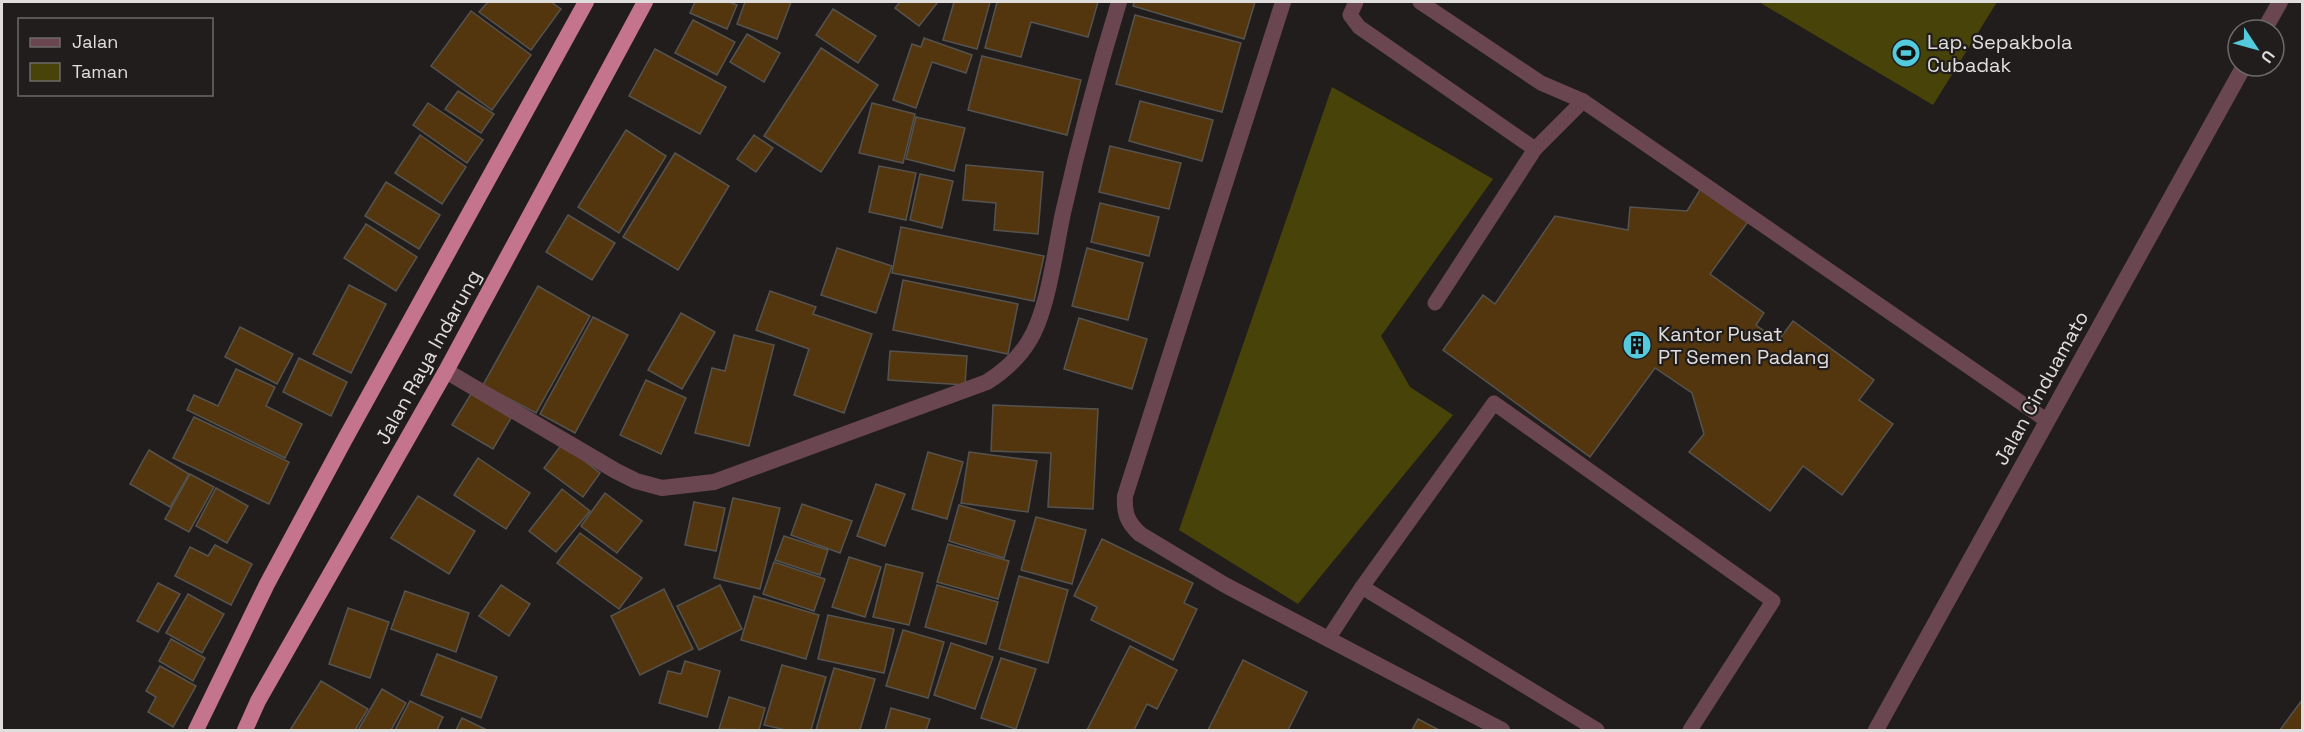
<svg xmlns="http://www.w3.org/2000/svg" width="2304" height="732" viewBox="0 0 2304 732" font-family="'Space Grotesk',sans-serif">
<style>
.green{fill:#484409}
.building{fill:#54360e;stroke:#555350;stroke-width:1.5}
.lines{fill:none;stroke-linecap:round;stroke-linejoin:round}
.service{stroke:#6a4651;stroke-width:15}
.minor{stroke:#6a4651;stroke-width:16}
.trunk{stroke:#c4748d;stroke-width:16}
.labels{text-anchor:middle;stroke-width:4.5;stroke-linejoin:round;paint-order:stroke}
.poi-label{font-size:20px;fill:#e0dddd;stroke:#211d1c;text-anchor:start}
.street-label{font-size:20px;fill:#e0dddd;stroke:#211d1c}
</style>
<rect width="100%" height="100%" fill="#211d1c"/>
<g class="green">
<path d="M1759,2H1997L1933,105Z"/>
<path d="M1332,87L1493,179L1381,336L1410,387L1453,415L1298,604L1179,530Z"/>
</g>
<g class="building">
<path d="M488,2H551L561,9L531,50L479,12Z"/>
<path d="M695,2H729L737,5L727,29L690,13Z"/>
<path d="M745,2H791L777,39L737,24Z"/>
<path d="M900,2H938L919,26L895,8Z"/>
<path d="M954,2H990L977,49L943,40Z"/>
<path d="M997,2H1098L1088,37L1031,22L1021,57L985,48Z"/>
<path d="M1134,2H1255L1244,39L1133,6Z"/>
<path d="M833,9L876,36L858,63L816,35Z"/>
<path d="M471,11L531,55L492,110L431,66Z"/>
<path d="M1135,15L1241,43L1222,112L1116,84Z"/>
<path d="M693,20L735,42L717,75L675,53Z"/>
<path d="M747,34L780,53L764,82L730,62Z"/>
<path d="M924,38L972,55L966,73L932,62L916,108L893,100L912,44L921,47Z"/>
<path d="M821,48L878,85L821,172L764,136Z"/>
<path d="M655,49L726,87L700,134L629,96Z"/>
<path d="M982,56L1081,80L1067,135L968,110Z"/>
<path d="M458,91L494,114L481,133L445,109Z"/>
<path d="M1140,101L1213,120L1202,161L1129,141Z"/>
<path d="M428,103L483,140L467,163L413,125Z"/>
<path d="M872,103L915,114L903,163L859,153Z"/>
<path d="M916,117L965,128L954,171L906,159Z"/>
<path d="M626,130L666,156L619,233L578,207Z"/>
<path d="M420,135L466,167L442,204L395,173Z"/>
<path d="M754,135L773,148L756,172L737,159Z"/>
<path d="M1110,146L1181,163L1169,209L1099,192Z"/>
<path d="M675,153L729,186L678,270L623,237Z"/>
<path d="M966,165L1043,172L1038,234L994,230L996,203L963,200Z"/>
<path d="M879,166L916,173L906,220L869,212Z"/>
<path d="M920,174L953,181L942,228L910,220Z"/>
<path d="M386,182L440,215L419,249L365,216Z"/>
<path d="M1703,185L1750,219L1710,274L1764,313L1756,325L1778,341L1793,321L1874,380L1859,400L1893,424L1842,495L1803,466L1770,511L1689,452L1704,434L1692,393L1655,368L1590,457L1443,350L1483,295L1495,304L1555,216L1628,230L1630,207L1687,211Z"/>
<path d="M1100,203L1159,217L1149,256L1091,242Z"/>
<path d="M568,215L615,243L592,280L546,252Z"/>
<path d="M366,224L417,257L396,291L344,258Z"/>
<path d="M901,227L1044,256L1034,301L892,273Z"/>
<path d="M837,248L892,266L876,313L821,295Z"/>
<path d="M1087,248L1143,263L1128,320L1072,306Z"/>
<path d="M903,280L1018,304L1008,354L893,330Z"/>
<path d="M349,285L386,304L351,373L313,354Z"/>
<path d="M538,286L590,316L536,413L483,385Z"/>
<path d="M770,291L816,307L813,314L872,334L844,413L794,395L809,349L756,330Z"/>
<path d="M681,313L715,332L682,389L648,370Z"/>
<path d="M593,317L628,335L575,433L540,414Z"/>
<path d="M1079,318L1147,339L1132,389L1064,369Z"/>
<path d="M240,327L293,354L277,384L225,357Z"/>
<path d="M734,335L774,345L749,446L695,433L712,368L725,371Z"/>
<path d="M890,351L967,356L965,385L888,380Z"/>
<path d="M299,358L347,382L331,416L283,392Z"/>
<path d="M236,369L275,387L266,406L302,424L285,458L187,410L194,395L218,406Z"/>
<path d="M646,380L686,398L661,454L620,435Z"/>
<path d="M471,394L511,418L493,449L452,425Z"/>
<path d="M993,405L1098,409L1093,509L1048,507L1051,453L991,451Z"/>
<path d="M194,417L289,462L269,504L173,458Z"/>
<path d="M562,444L600,473L583,497L544,468Z"/>
<path d="M149,450L189,474L170,507L130,484Z"/>
<path d="M928,452L963,462L947,519L912,509Z"/>
<path d="M969,452L1037,461L1028,512L961,503Z"/>
<path d="M478,458L530,493L506,529L454,495Z"/>
<path d="M190,474L214,487L189,532L165,519Z"/>
<path d="M876,484L905,494L885,546L857,536Z"/>
<path d="M216,488L248,506L227,543L196,526Z"/>
<path d="M562,489L590,511L556,552L529,531Z"/>
<path d="M605,493L642,521L617,553L581,526Z"/>
<path d="M418,496L475,531L449,574L391,538Z"/>
<path d="M733,498L780,508L760,589L714,578Z"/>
<path d="M694,502L725,508L716,551L685,545Z"/>
<path d="M802,504L852,521L840,553L791,535Z"/>
<path d="M959,505L1015,521L1004,558L949,541Z"/>
<path d="M1036,517L1086,530L1072,584L1021,570Z"/>
<path d="M580,533L642,578L619,609L557,563Z"/>
<path d="M784,536L828,550L820,575L775,560Z"/>
<path d="M1102,539L1193,583L1184,603L1197,609L1173,660L1091,620L1097,607L1074,596Z"/>
<path d="M948,544L1009,561L998,599L937,582Z"/>
<path d="M215,545L252,564L231,605L175,576L190,547L208,556Z"/>
<path d="M849,557L881,567L865,617L832,607Z"/>
<path d="M774,562L825,579L814,611L763,594Z"/>
<path d="M886,564L923,573L909,625L873,617Z"/>
<path d="M1019,576L1068,590L1048,663L999,649Z"/>
<path d="M158,583L180,594L158,632L137,621Z"/>
<path d="M501,585L530,604L509,636L479,616Z"/>
<path d="M720,585L742,629L699,650L677,606Z"/>
<path d="M937,585L998,602L986,644L925,627Z"/>
<path d="M664,589L693,649L640,675L611,616Z"/>
<path d="M405,591L469,613L456,652L391,629Z"/>
<path d="M188,594L224,614L202,653L166,633Z"/>
<path d="M754,596L819,615L806,659L741,640Z"/>
<path d="M348,608L389,622L370,678L329,664Z"/>
<path d="M828,615L894,629L884,673L818,659Z"/>
<path d="M903,630L944,642L928,698L886,686Z"/>
<path d="M171,639L205,658L193,681L159,661Z"/>
<path d="M951,643L993,657L975,709L934,695Z"/>
<path d="M1130,646L1177,670L1157,709L1147,704L1134,730H1087Z"/>
<path d="M437,654L497,677L481,718L421,695Z"/>
<path d="M1001,658L1036,669L1016,729L981,718Z"/>
<path d="M1243,660L1307,692L1288,730H1208Z"/>
<path d="M685,661L720,671L707,717L659,703L668,671L681,674Z"/>
<path d="M782,665L826,677L811,730H786L764,725Z"/>
<path d="M160,666L196,686L173,727L148,712L156,697L146,691Z"/>
<path d="M834,668L875,679L860,730H816Z"/>
<path d="M321,681L368,709L355,730H290Z"/>
<path d="M382,689L406,703L391,730H358Z"/>
<path d="M729,697L765,708L759,730L719,729Z"/>
<path d="M2302,700V730H2280Z"/>
<path d="M410,701L443,717L437,730H395Z"/>
<path d="M891,708L930,719L926,730H885Z"/>
<path d="M462,718L487,730H456Z"/>
<path d="M1418,719L1439,730H1412Z"/>
</g>
<g class="lines">
<g class="service">
<path d="M1356,2L1350,15L1359,27L1535,149"/>
<path d="M1420,2L1541,83L1583,101L1535,149L1435,303"/>
<path d="M1583,101L2046,420"/>
<path d="M1328,639L1362,587"/>
<path d="M1597,730L1362,587L1494,403L1773,601L1690,730"/>
</g>
<g class="minor">
<path d="M1283,2L1125,496C1124,513 1127,522 1140,534L1225,585L1502,730"/>
<path d="M2264,30L2280,2"/>
<path d="M446,371L616,471L636,481L662,488L714,482L987,382C1004,371 1019,358 1029,341C1048,311 1055,250 1063,213C1079,142 1098,71 1119,2"/>
<path d="M1876,730L2244,66"/>
</g>
<g class="trunk">
<path d="M196,730L267,584L345,439L586,2"/>
<path d="M245,730L258,701L446,371L645,2"/>
</g>
</g>
<defs>
<g id="stadium-disc" transform="scale(1.5)"><circle r="9.5" fill="#54cadd" stroke="#211d1c"/><path d="M0-5a6.5 5 0 1 0 0 10a6.5 5 0 1 0 0-10ZM-3.5-1.8h7v3.6h-7Z" fill="#111"/></g>
<g id="building-disc" transform="scale(1.5)"><circle r="9.5" fill="#54cadd" stroke="#211d1c"/><path d="M-4-6H4V6H1V3H-1V6H-4ZM-2.5-4.3h1.7v1.8h-1.7ZM.8-4.3h1.7v1.8H.8ZM-2.5-1h1.7V.8h-1.7ZM.8-1h1.7V.8H.8Z" fill="#111"/></g>
</defs>
<g fill-rule="evenodd">
<use href="#stadium-disc" x="1906" y="53"/>
<use href="#building-disc" x="1637" y="345"/>
</g>
<g class="labels">
<g class="poi-label">
<text x="1927" y="49">Lap. Sepakbola<tspan x="1927" dy="23">Cubadak</tspan></text>
<text x="1658" y="341">Kantor Pusat<tspan x="1658" dy="23">PT Semen Padang</tspan></text>
</g>
<g class="street-label">
<text transform="translate(428 357) rotate(-61)" y="7">Jalan Raya Indarung</text>
<text transform="translate(2041 388) rotate(-61)" y="7">Jalan Cinduamato</text>
</g>
</g>
<rect width="2304" height="732" fill="none" stroke="#e0dddd" stroke-width="6"/>
<rect x="18" y="18" width="195" height="78" fill="#211d1c" stroke="#6d6a69" stroke-width="1.5"/>
<rect x="30" y="38" width="30" height="9" fill="#6a4651" stroke="#6d6a69" stroke-width="1.5"/>
<text x="72" y="48" font-size="18" fill="#e0dddd">Jalan</text>
<rect x="30" y="63" width="30" height="18" fill="#484409" stroke="#6d6a69" stroke-width="1.5"/>
<text x="72" y="78" font-size="18" fill="#e0dddd">Taman</text>
<g transform="translate(2256 48) rotate(126)"><circle r="28" fill="#211d1c" stroke="#6d6a69" stroke-width="1.5"/>
<path d="M0-4.5L10 22L0 15L-10 22Z" fill="#54cadd"/>
<text y="-9" font-size="16" font-weight="bold" text-anchor="middle" fill="#e0dddd">U</text>
</g>
</svg>
